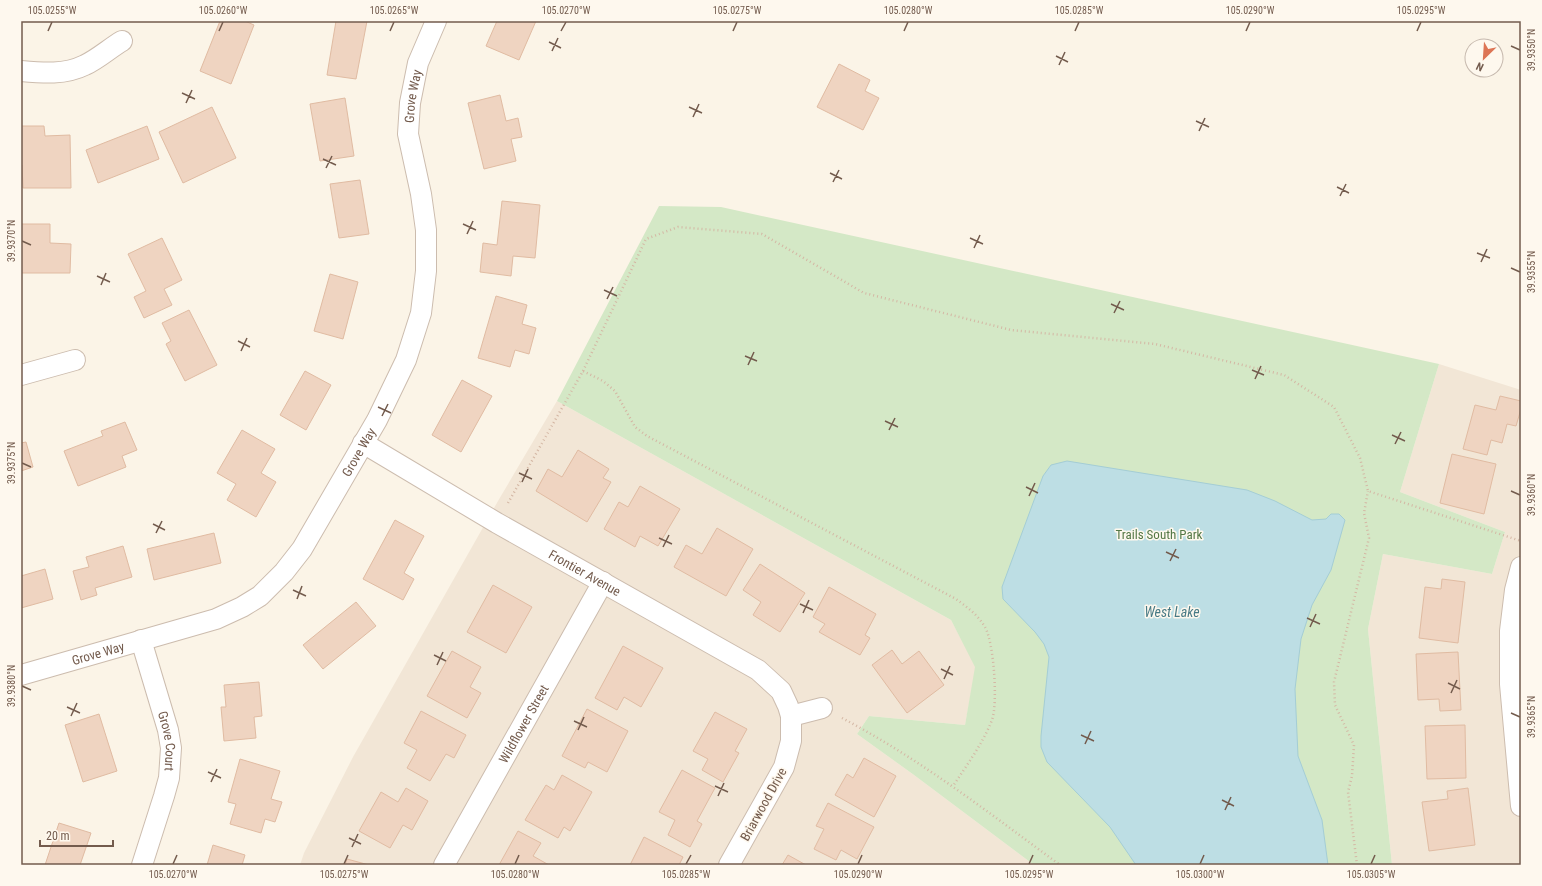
<svg xmlns="http://www.w3.org/2000/svg" width="1542" height="886" viewBox="0 0 1542 886" font-family="'Roboto Condensed',sans-serif">
<style>
.residential{fill:#f2e6d6}
.green{fill:#d4e8c6}
.water{fill:#bddee4;stroke:#a4cdd5}
.building{fill:#efd4c1;stroke:#e0bba2}
.lines{fill:none;stroke-linecap:round;stroke-linejoin:round}
.minor-casing{stroke:#ccbcae;stroke-width:22}
.path{stroke:#d4b7a4;stroke-width:2.5;stroke-dasharray:1 3;stroke-linecap:butt}
.minor{stroke:#fff;stroke-width:20}
.ticks{fill:none;stroke:#735b4d;stroke-width:1.5}
.labels{text-anchor:middle;stroke-width:3;stroke-linejoin:round;paint-order:stroke}
.street-label{font-size:13px;fill:#735b4d;stroke:#fef8ee}
.park-label{font-size:13px;fill:#547846;stroke:#fef8ee}
.water-label{font-size:14px;font-style:italic;fill:#487a85;stroke:#fef8ee}
.neatline{fill:none;stroke:#735b4d;stroke-width:1.5}
.ticks-label{font-size:10px;text-anchor:middle;fill:#735b4d}
</style>
<rect width="100%" height="100%" fill="#fbf4e7"/>
<g class="residential">
<path d="M1439,364L1521,390V865H1392L1368,629L1383,554L1492,574L1505,532L1400,492Z"/>
<path d="M557,401L951,620L976,667L965,725L869,716L857,734L914,775L1034,865H300L304,853L353,757L498,501Z"/>
</g>
<path class="green" d="M659,206L721,207L1439,364L1400,492L1505,532L1492,574L1383,554L1368,629L1392,865H1034L914,775L857,734L869,716L965,725L975,667L951,620L557,401Z"/>
<path class="water" d="M1067,461L1247,490L1275,501L1312,520L1326,519L1331,514H1339L1345,520L1331,570L1312,605L1301,639L1295,689L1298,756L1322,820L1328,865H1136L1110,827L1047,762L1041,747V736L1049,657L1044,644L1035,632L1003,599L1002,587L1043,476L1051,465Z"/>
<g class="building">
<path d="M220,21H245L254,25L231,84L200,71Z"/>
<path d="M336,21H367L356,79L327,75Z"/>
<path d="M497,21H536L519,60L486,46Z"/>
<path d="M839,64L870,80L865,91L879,98L863,130L817,107Z"/>
<path d="M500,95L506,121L518,118L522,137L511,139L516,161L484,169L468,103Z"/>
<path d="M345,98L354,156L320,161L310,104Z"/>
<path d="M212,107L236,158L183,183L159,132Z"/>
<path d="M21,126H44L45,136L70,135L71,188H23L22,165H21Z"/>
<path d="M147,126L159,159L98,183L86,150Z"/>
<path d="M360,180L369,234L339,238L330,184Z"/>
<path d="M502,201L540,205L535,258L513,256L511,276L480,272L483,243L497,245Z"/>
<path d="M21,224H50V243L71,244L70,273H21Z"/>
<path d="M162,238L182,280L164,289L172,305L144,318L134,297L146,291L128,254Z"/>
<path d="M330,274L358,282L343,339L314,331Z"/>
<path d="M496,296L527,305L522,324L536,328L529,354L515,350L510,367L478,358Z"/>
<path d="M189,310L217,365L185,381L166,344L171,341L162,323Z"/>
<path d="M305,371L331,385L306,430L280,415Z"/>
<path d="M462,380L492,396L461,452L432,435Z"/>
<path d="M1500,396L1521,401V409L1516,426L1507,424L1502,443L1491,440L1487,455L1463,449L1475,405L1496,410Z"/>
<path d="M125,422L137,450L122,456L126,467L78,486L64,451L103,436L101,431Z"/>
<path d="M242,430L275,449L261,473L276,482L256,517L227,500L236,484L217,473Z"/>
<path d="M26,442L33,467L21,471V443Z"/>
<path d="M578,450L609,469L603,478L611,482L587,522L536,491L548,469L562,477Z"/>
<path d="M1452,454L1496,464L1484,514L1440,503Z"/>
<path d="M640,486L680,509L658,546L640,536L635,547L604,529L619,502L628,507Z"/>
<path d="M395,520L424,536L404,573L414,579L403,600L363,579Z"/>
<path d="M717,528L753,549L726,596L674,567L686,545L702,554Z"/>
<path d="M214,533L221,563L154,580L147,549Z"/>
<path d="M123,546L132,577L95,588L97,595L81,600L73,571L89,567L86,557Z"/>
<path d="M760,564L805,593L780,632L753,615L761,602L743,590Z"/>
<path d="M45,569L53,599L21,608V576Z"/>
<path d="M1442,579L1465,582L1458,643L1419,638L1425,587L1441,589Z"/>
<path d="M493,585L532,607L506,653L467,632Z"/>
<path d="M829,587L876,614L865,635L870,638L860,655L819,632L825,624L813,617Z"/>
<path d="M356,602L376,626L323,669L303,645Z"/>
<path d="M623,646L663,668L641,707L624,697L617,710L595,698Z"/>
<path d="M892,650L902,664L919,651L944,685L907,713L872,665Z"/>
<path d="M452,651L481,667L470,687L481,693L467,718L427,696Z"/>
<path d="M1458,652L1461,710L1440,711L1439,699L1418,700L1416,654Z"/>
<path d="M259,682L262,716L254,717L256,738L224,741L221,707H226L224,685Z"/>
<path d="M587,709L628,731L607,772L588,762L585,768L562,756Z"/>
<path d="M421,711L466,735L454,758L446,754L430,781L407,768L417,750L404,743Z"/>
<path d="M715,712L747,729L735,751L739,753L723,782L702,770L708,759L693,751Z"/>
<path d="M99,714L117,771L83,782L65,725Z"/>
<path d="M1465,725L1466,778L1427,779L1425,726Z"/>
<path d="M864,758L896,776L874,817L835,795L847,774L853,778Z"/>
<path d="M240,759L280,771L271,799L282,802L275,822L265,819L261,833L230,824L236,804L228,802Z"/>
<path d="M682,770L715,788L697,821L702,824L690,847L668,835L675,820L659,812Z"/>
<path d="M562,775L592,792L570,831L564,827L558,838L525,820L546,785L554,790Z"/>
<path d="M406,788L428,801L412,830L403,825L390,848L359,831L381,792L398,802Z"/>
<path d="M1468,788L1475,845L1429,851L1422,802L1448,799L1447,791Z"/>
<path d="M828,803L874,827L857,859L841,850L836,860L814,849L824,829L816,826Z"/>
<path d="M59,823L91,833L80,865H45Z"/>
<path d="M518,831L541,843L533,856L549,865H499Z"/>
<path d="M644,837L683,857L679,865H630Z"/>
<path d="M213,845L245,855L242,865H207Z"/>
<path d="M788,855L806,865H782Z"/>
<path d="M347,859L369,865H345Z"/>
</g>
<g class="lines">
<g class="minor-casing">
<g id="minor">
<path d="M21,71C43,73 65,75 85,65C98,59 110,48 122,41"/>
<path d="M21,375L75,360"/>
<path id="s1" d="M363,443L497,523L758,670L781,691L788,706L791,716V741L784,767L729,865"/>
<path d="M1521,567L1515,590L1510,631V684L1521,806"/>
<path id="s2" d="M141,640L168,730L171,748L169,778L164,796L142,865"/>
<path id="s3" d="M21,675L216,619L242,607L260,596L284,572L302,549L377,420L406,360L421,313L426,271V230L421,194L408,134L410,103L418,63L436,21"/>
<path d="M791,716L822,708"/>
<path id="s4" d="M444,865L603,582"/>
</g>
</g>
<g class="path">
<path d="M583,371L646,239L678,227L762,234L864,293L1011,330L1155,344L1284,375L1334,407L1360,458L1368,491L1521,541"/>
<path d="M508,503L583,371L603,381L615,391L635,427L647,436L956,599C967,607 978,615 985,627C994,643 998,703 992,720C983,743 967,765 953,786"/>
<path d="M842,718C920,759 989,813 1060,865"/>
<path d="M1357,865L1348,792L1352,776L1354,745L1335,705L1334,682L1369,538L1364,513L1368,491"/>
</g>
<use href="#minor" class="minor"/>
</g>
<path class="ticks" d="M48,31L52,22M219,31L223,22M390,31L394,22M561,31L566,22M733,31L737,22M904,31L908,22M1075,31L1079,22M1246,31L1250,22M1417,31L1421,22M549,42L561,48M1511,46L1520,50M552,51L558,38M1056,56L1068,62M1059,65L1065,52M182,93L195,99M186,103L192,90M689,107L702,113M693,117L699,104M1196,121L1209,127M1199,131L1205,118M323,159L336,165M326,168L332,156M830,173L842,179M833,182L839,170M1337,187L1349,193M1340,196L1346,184M463,224L476,230M467,234L473,221M970,238L983,244M22,241L31,245M974,248L980,235M1477,253L1490,258M1481,262L1487,249M1511,268L1520,272M97,276L110,282M101,285L106,273M604,290L617,296M607,299L613,287M1111,304L1124,310M1114,313L1120,301M238,341L250,347M241,351L247,338M745,356L757,361M748,365L754,352M1252,370L1264,375M1255,379L1261,366M378,407L391,413M382,416L388,404M885,421L898,427M889,430L895,418M1392,435L1405,441M1395,444L1401,432M22,463L31,467M519,473L532,479M522,482L528,469M1026,487L1038,493M1511,491L1520,495M1029,496L1035,483M153,524L165,530M156,533L162,521M659,538L672,544M663,547L669,535M1166,552L1179,558M1170,561L1176,549M293,590L306,596M297,599L302,586M800,604L813,610M803,613L809,600M1307,618L1320,624M1310,627L1316,614M434,655L446,661M437,665L443,652M941,669L953,675M944,679L950,666M1448,683L1460,689M22,686L31,690M1451,693L1457,680M67,707L80,713M1511,713L1520,717M71,716L77,703M574,721L587,727M578,730L584,717M1081,735L1094,741M1085,744L1091,731M208,772L221,778M211,782L217,769M715,786L728,792M718,796L724,783M1222,800L1234,806M1225,810L1231,797M349,838L361,844M352,847L358,834M173,864L177,855M344,864L348,855M515,864L519,855M686,864L691,855M858,864L862,855M1029,864L1033,855M1200,864L1204,855M1371,864L1375,855"/>
<g class="labels">
<g class="street-label">
<text dy="5" stroke="none"><textPath href="#s3" startOffset="800">Grove Way</textPath></text>
<text dy="5" stroke="none"><textPath href="#s3" startOffset="428">Grove Way</textPath></text>
<text dy="5" stroke="none"><textPath href="#s1" startOffset="257">Frontier Avenue</textPath></text>
<text dy="5" stroke="none"><textPath href="#s3" startOffset="80">Grove Way</textPath></text>
<text dy="5" stroke="none"><textPath href="#s4" startOffset="162">Wildflower Street</textPath></text>
<text dy="5" stroke="none"><textPath href="#s2" startOffset="105">Grove Court</textPath></text>
<text transform="translate(763 804) rotate(-61)" y="5">Briarwood Drive</text>
</g>
<g class="park-label">
<text x="1159" y="539">Trails South Park</text>
</g>
<g class="water-label">
<text x="1172" y="617">West Lake</text>
</g>
</g>
<rect width="1542" height="886" fill="none" stroke="#fef8ee" stroke-width="44"/>
<g transform="translate(1484 58) rotate(205)"><circle r="19" fill="#fef8ee" stroke="#c6b9ae"/>
<path d="M0-3L7 15L0 10L-7 15Z" fill="#dd7555"/>
<text y="-6" font-size="11" font-weight="bold" text-anchor="middle" fill="#735b4d">N</text>
</g>
<path d="M40 840v6h73v-6" fill="none" stroke="#735b4d" stroke-width="2"/>
<text x="46" y="840" font-size="12" fill="#735b4d" stroke="#fef8ee" stroke-width="3" paint-order="stroke">20 m</text>
<rect x="22" y="22" width="1498" height="842" class="neatline"/>
<g class="ticks-label">
<text x="52" y="14">105.0255°W</text>
<text x="223" y="14">105.0260°W</text>
<text x="394" y="14">105.0265°W</text>
<text x="566" y="14">105.0270°W</text>
<text x="737" y="14">105.0275°W</text>
<text x="908" y="14">105.0280°W</text>
<text x="1079" y="14">105.0285°W</text>
<text x="1250" y="14">105.0290°W</text>
<text x="1421" y="14">105.0295°W</text>
<text transform="translate(1531 50) rotate(-90)" y="4">39.9350°N</text>
<text transform="translate(11 241) rotate(-90)" y="4">39.9370°N</text>
<text transform="translate(1531 272) rotate(-90)" y="4">39.9355°N</text>
<text transform="translate(11 463) rotate(-90)" y="4">39.9375°N</text>
<text transform="translate(1531 495) rotate(-90)" y="4">39.9360°N</text>
<text transform="translate(11 686) rotate(-90)" y="4">39.9380°N</text>
<text transform="translate(1531 717) rotate(-90)" y="4">39.9365°N</text>
<text x="173" y="878">105.0270°W</text>
<text x="344" y="878">105.0275°W</text>
<text x="515" y="878">105.0280°W</text>
<text x="686" y="878">105.0285°W</text>
<text x="858" y="878">105.0290°W</text>
<text x="1029" y="878">105.0295°W</text>
<text x="1200" y="878">105.0300°W</text>
<text x="1371" y="878">105.0305°W</text>
</g>
</svg>
